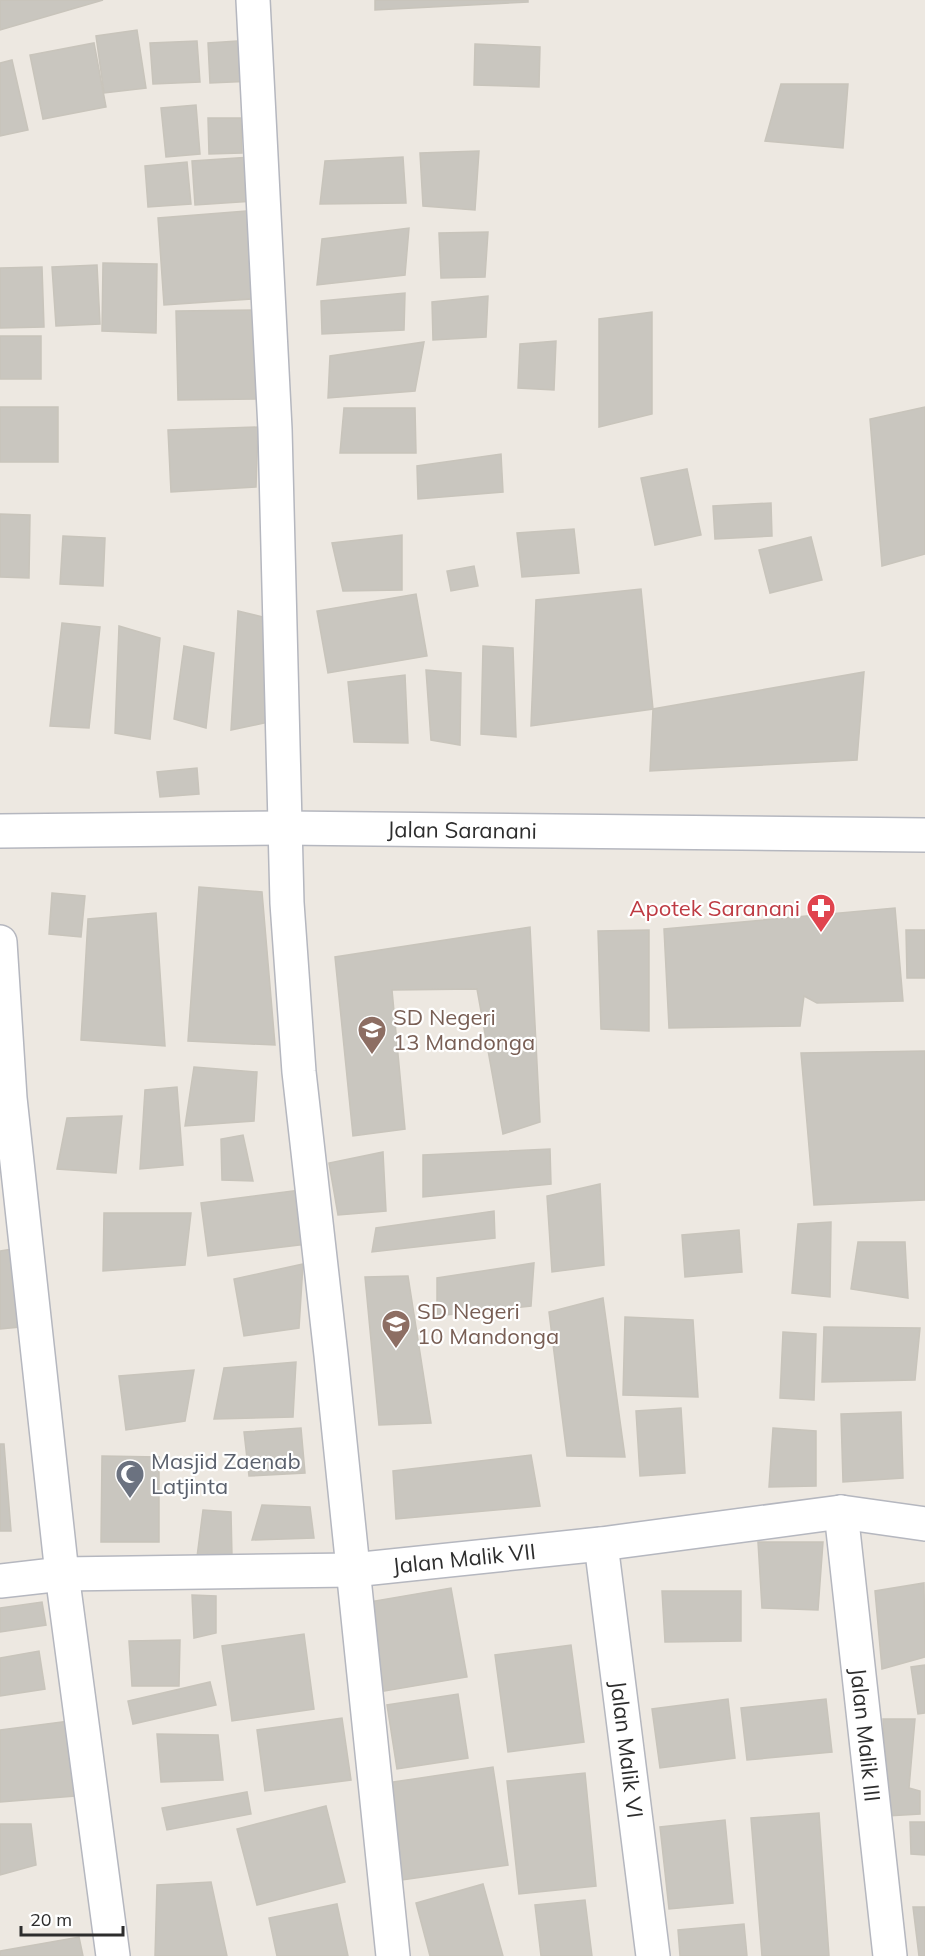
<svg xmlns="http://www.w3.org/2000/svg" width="925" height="1956" viewBox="0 0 925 1956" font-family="Mulish,sans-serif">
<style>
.building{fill:#c9c6bf;stroke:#c8c4bb;stroke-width:1.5}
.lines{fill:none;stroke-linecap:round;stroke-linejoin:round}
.minor-casing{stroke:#b5b7bf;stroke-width:36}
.minor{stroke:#fff;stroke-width:33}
.labels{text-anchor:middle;stroke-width:4.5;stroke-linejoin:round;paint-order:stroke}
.street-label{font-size:22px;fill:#2d2d2d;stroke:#fff}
.health-label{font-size:22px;fill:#be3a42;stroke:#fff;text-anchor:end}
.education-label{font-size:22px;fill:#785e54;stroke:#fff;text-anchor:start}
.worship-label{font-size:22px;fill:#5b616d;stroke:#fff;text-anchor:start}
</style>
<rect width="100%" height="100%" fill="#ede8e1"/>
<g class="building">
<path d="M0,0H103L0,30Z"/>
<path d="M375,0H528V2L375,10Z"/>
<path d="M137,30L146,88L104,93L96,36Z"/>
<path d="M252,40L254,81L210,83L208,43Z"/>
<path d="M197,41L200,82L153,84L150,43Z"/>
<path d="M94,43L106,107L43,119L30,55Z"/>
<path d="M475,44L540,47L539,87L474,85Z"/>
<path d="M12,60L28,130L0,136V63Z"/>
<path d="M781,84H848L843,148L765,141Z"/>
<path d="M196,105L200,154L166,157L161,108Z"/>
<path d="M208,118H241L242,153L209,154Z"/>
<path d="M479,151L475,210L423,206L420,153Z"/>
<path d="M251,157L254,201L195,205L192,161Z"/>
<path d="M403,157L406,203L320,204L325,161Z"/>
<path d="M187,162L191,204L148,207L145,166Z"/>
<path d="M258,210L265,298L164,305L158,218Z"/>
<path d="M409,228L405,275L317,285L322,239Z"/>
<path d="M488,232L485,277L441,278L439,233Z"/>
<path d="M103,263L157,264L156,333L102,331Z"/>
<path d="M97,265L100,324L56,326L52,267Z"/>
<path d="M42,267L44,327L0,328V268Z"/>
<path d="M405,293L404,330L322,334L321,301Z"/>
<path d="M488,296L486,337L433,340L432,302Z"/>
<path d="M256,310L258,399L178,400L176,311Z"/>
<path d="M652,312V414L599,427V319Z"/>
<rect x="0" y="336" width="41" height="43"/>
<path d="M556,341L554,390L518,388L520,344Z"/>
<path d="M424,342L415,391L328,398L330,356Z"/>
<rect x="0" y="407" width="58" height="55"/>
<path d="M925,407V554L882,566L870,419Z"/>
<path d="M344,408H415L416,453H340Z"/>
<path d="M258,427L256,487L171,492L168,430Z"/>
<path d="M501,454L503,492L418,499L417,466Z"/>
<path d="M687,469L701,535L655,545L641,478Z"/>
<path d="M771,503L772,536L715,539L713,506Z"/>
<path d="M0,514L30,515L29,578L0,577Z"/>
<path d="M574,529L579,573L522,577L517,533Z"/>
<path d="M402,535V590L343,591L332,543Z"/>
<path d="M63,536L105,538L103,586L60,584Z"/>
<path d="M811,537L822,580L770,593L759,550Z"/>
<path d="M474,566L478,586L451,591L447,571Z"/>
<path d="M641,589L653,709L531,726L536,600Z"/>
<path d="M416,594L427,656L328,673L317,611Z"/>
<path d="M238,611L271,619L269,722L231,730Z"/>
<path d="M62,623L100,627L89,728L50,726Z"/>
<path d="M119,626L160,638L150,739L115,733Z"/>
<path d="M184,646L214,653L206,728L174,719Z"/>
<path d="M483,646L513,648L516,737L481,734Z"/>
<path d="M426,670L461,673L460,745L431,740Z"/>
<path d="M864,672L857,760L650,771L653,709Z"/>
<path d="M405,675L408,743L354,742L348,682Z"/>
<path d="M197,768L199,794L160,797L157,772Z"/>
<path d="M199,887L262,892L275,1045L188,1041Z"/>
<path d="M52,893L85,896L81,937L49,934Z"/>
<path d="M895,908L903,1001L817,1003L804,996L800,1026L669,1028L664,929Z"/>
<path d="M156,913L165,1046L81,1040L88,919Z"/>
<path d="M530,927L540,1122L503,1134L477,989L392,990L405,1129L353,1136L335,957Z"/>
<path d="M649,930V1031L601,1029L598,931Z"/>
<path d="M906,930H925V978H907Z"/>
<path d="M925,1051V1200L814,1205L801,1053Z"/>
<path d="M194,1067L257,1072L254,1121L185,1126Z"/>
<path d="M177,1087L183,1165L140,1169L145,1090Z"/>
<path d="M122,1116L116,1173L57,1169L67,1118Z"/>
<path d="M243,1135L253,1181L222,1180L221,1139Z"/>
<path d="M550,1149L551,1184L423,1197V1155Z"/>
<path d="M383,1152L386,1211L338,1215L329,1163Z"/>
<path d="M600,1184L604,1265L552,1272L547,1196Z"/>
<path d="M300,1190L307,1244L208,1256L201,1203Z"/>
<path d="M494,1211L495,1238L372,1252L376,1228Z"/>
<path d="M104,1213H191L185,1265L103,1271Z"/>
<path d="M831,1222L830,1297L792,1293L798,1224Z"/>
<path d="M739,1230L742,1272L685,1277L682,1235Z"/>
<path d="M858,1242H905L908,1298L851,1289Z"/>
<path d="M12,1249L20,1327L0,1329V1251Z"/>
<path d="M534,1263L531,1306L437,1316V1278Z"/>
<path d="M303,1264L299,1328L244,1336L234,1279Z"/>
<path d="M408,1276L431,1423L379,1425L365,1277Z"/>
<path d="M603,1298L625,1457L567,1456L549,1312Z"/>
<path d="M625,1317L693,1320L698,1397L623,1395Z"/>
<path d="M824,1327L920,1328L915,1380L822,1382Z"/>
<path d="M783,1332L816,1334L814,1400L780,1398Z"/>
<path d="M296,1362L293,1417L214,1419L224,1368Z"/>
<path d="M194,1370L185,1421L126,1430L119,1376Z"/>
<path d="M681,1408L685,1473L640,1476L636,1411Z"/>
<path d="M901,1412L903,1478L843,1482L841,1414Z"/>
<path d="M301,1428L305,1473L249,1476L244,1432Z"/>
<path d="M773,1428L816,1431V1486L769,1487Z"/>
<path d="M0,1444H4L11,1531H0Z"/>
<path d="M531,1455L540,1506L396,1519L393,1471Z"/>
<path d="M102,1456L159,1457V1542H101Z"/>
<path d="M262,1505L310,1507L314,1538L252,1540Z"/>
<path d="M203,1510L231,1512L232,1557H197Z"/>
<path d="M758,1542H823L818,1610L762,1608Z"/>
<path d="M924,1583L925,1657L882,1669L875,1591Z"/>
<path d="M451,1588L467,1677L379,1692L363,1603Z"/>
<path d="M662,1591H741V1641L665,1642Z"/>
<path d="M192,1595L216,1596V1633L194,1638Z"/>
<path d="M42,1602L46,1625L0,1632V1608Z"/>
<path d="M304,1634L314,1709L232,1721L222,1646Z"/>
<path d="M180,1640L179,1686H132L129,1641Z"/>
<path d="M571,1645L584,1742L508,1752L495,1655Z"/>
<path d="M39,1651L45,1689L0,1696V1658Z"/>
<path d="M925,1665V1713L918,1714L911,1667Z"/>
<path d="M210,1682L216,1705L133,1724L128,1701Z"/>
<path d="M458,1694L468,1758L397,1769L387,1705Z"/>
<path d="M728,1699L735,1758L660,1768L652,1709Z"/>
<path d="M826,1699L832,1752L747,1760L741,1708Z"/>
<path d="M342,1718L351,1780L265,1791L257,1730Z"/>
<path d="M883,1719H915L909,1788L920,1791V1814L887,1816Z"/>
<path d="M69,1721L75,1796L0,1802V1730Z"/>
<path d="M157,1734L218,1735L223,1780L161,1782Z"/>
<path d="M493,1767L508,1865L402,1880L387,1783Z"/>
<path d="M585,1773L596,1886L519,1894L507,1781Z"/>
<path d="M247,1792L251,1814L167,1830L162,1808Z"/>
<path d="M326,1806L345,1882L257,1905L237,1829Z"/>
<path d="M819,1813L829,1956H762L751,1818Z"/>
<path d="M725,1820L733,1903L669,1909L660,1827Z"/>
<path d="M910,1822H925V1855L911,1854Z"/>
<path d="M0,1824H31L36,1865L0,1875Z"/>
<path d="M211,1882L227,1956H155L157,1885Z"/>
<path d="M483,1884L503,1956H430L416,1903Z"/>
<path d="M585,1900L592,1956H541L535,1905Z"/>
<path d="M337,1904L348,1956H277L269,1918Z"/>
<path d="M913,1907H925V1956H919Z"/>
<path d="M744,1924L747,1956H680L678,1930Z"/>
<path d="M79,1937L83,1956H0V1951Z"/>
</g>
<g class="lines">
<g class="minor-casing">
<g id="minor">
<path d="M253,0L275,429L287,903L299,1072L331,1355L393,1956"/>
<path id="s1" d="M0,831L285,828L925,835"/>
<path d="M0,942L10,1098L62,1574L113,1956"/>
<path id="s2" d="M841,1512L890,1956"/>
<path id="s3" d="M601,1544L653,1956"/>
<path id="s4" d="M0,1581L62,1574L353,1570L601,1544L841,1512L925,1524"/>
</g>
</g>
<use href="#minor" class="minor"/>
</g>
<defs>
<g id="pharmacy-pin" transform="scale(1.5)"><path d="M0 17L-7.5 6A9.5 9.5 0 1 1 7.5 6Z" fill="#e0444e" stroke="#fff"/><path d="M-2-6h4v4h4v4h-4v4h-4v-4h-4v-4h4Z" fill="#fff"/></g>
<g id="school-pin" transform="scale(1.5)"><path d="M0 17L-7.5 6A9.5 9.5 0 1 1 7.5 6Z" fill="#8d6e63" stroke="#fff"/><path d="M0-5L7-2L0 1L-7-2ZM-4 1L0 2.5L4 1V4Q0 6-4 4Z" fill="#fff"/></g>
<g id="mosque-pin" transform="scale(1.5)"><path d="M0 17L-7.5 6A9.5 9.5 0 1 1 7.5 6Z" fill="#6b7280" stroke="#fff"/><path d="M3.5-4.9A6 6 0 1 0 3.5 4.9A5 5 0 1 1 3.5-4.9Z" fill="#fff"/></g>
</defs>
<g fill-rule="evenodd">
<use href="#pharmacy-pin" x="821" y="908"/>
<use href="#school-pin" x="372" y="1030"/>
<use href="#school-pin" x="396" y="1324"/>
<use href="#mosque-pin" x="130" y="1474"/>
</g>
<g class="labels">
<g class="street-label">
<text dy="8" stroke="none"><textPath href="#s1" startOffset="462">Jalan Saranani</textPath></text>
<text dy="8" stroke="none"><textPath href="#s4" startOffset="465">Jalan Malik VII</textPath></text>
<text dy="8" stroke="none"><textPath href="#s2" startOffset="224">Jalan Malik III</textPath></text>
<text dy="8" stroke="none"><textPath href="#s3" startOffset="207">Jalan Malik VI</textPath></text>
</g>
<g class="health-label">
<text x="800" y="916">Apotek Saranani</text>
</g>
<g class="education-label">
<text x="393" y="1025">SD Negeri<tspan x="393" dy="25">13 Mandonga</tspan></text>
<text x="417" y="1319">SD Negeri<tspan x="417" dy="25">10 Mandonga</tspan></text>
</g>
<g class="worship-label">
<text x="151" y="1469">Masjid Zaenab<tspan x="151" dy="25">Latjinta</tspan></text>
</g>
</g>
<path d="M21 1926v9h102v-9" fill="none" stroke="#2d2d2d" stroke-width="3"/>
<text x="30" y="1926" font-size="18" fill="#2d2d2d" stroke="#ffffff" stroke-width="4.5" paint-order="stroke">20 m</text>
</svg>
